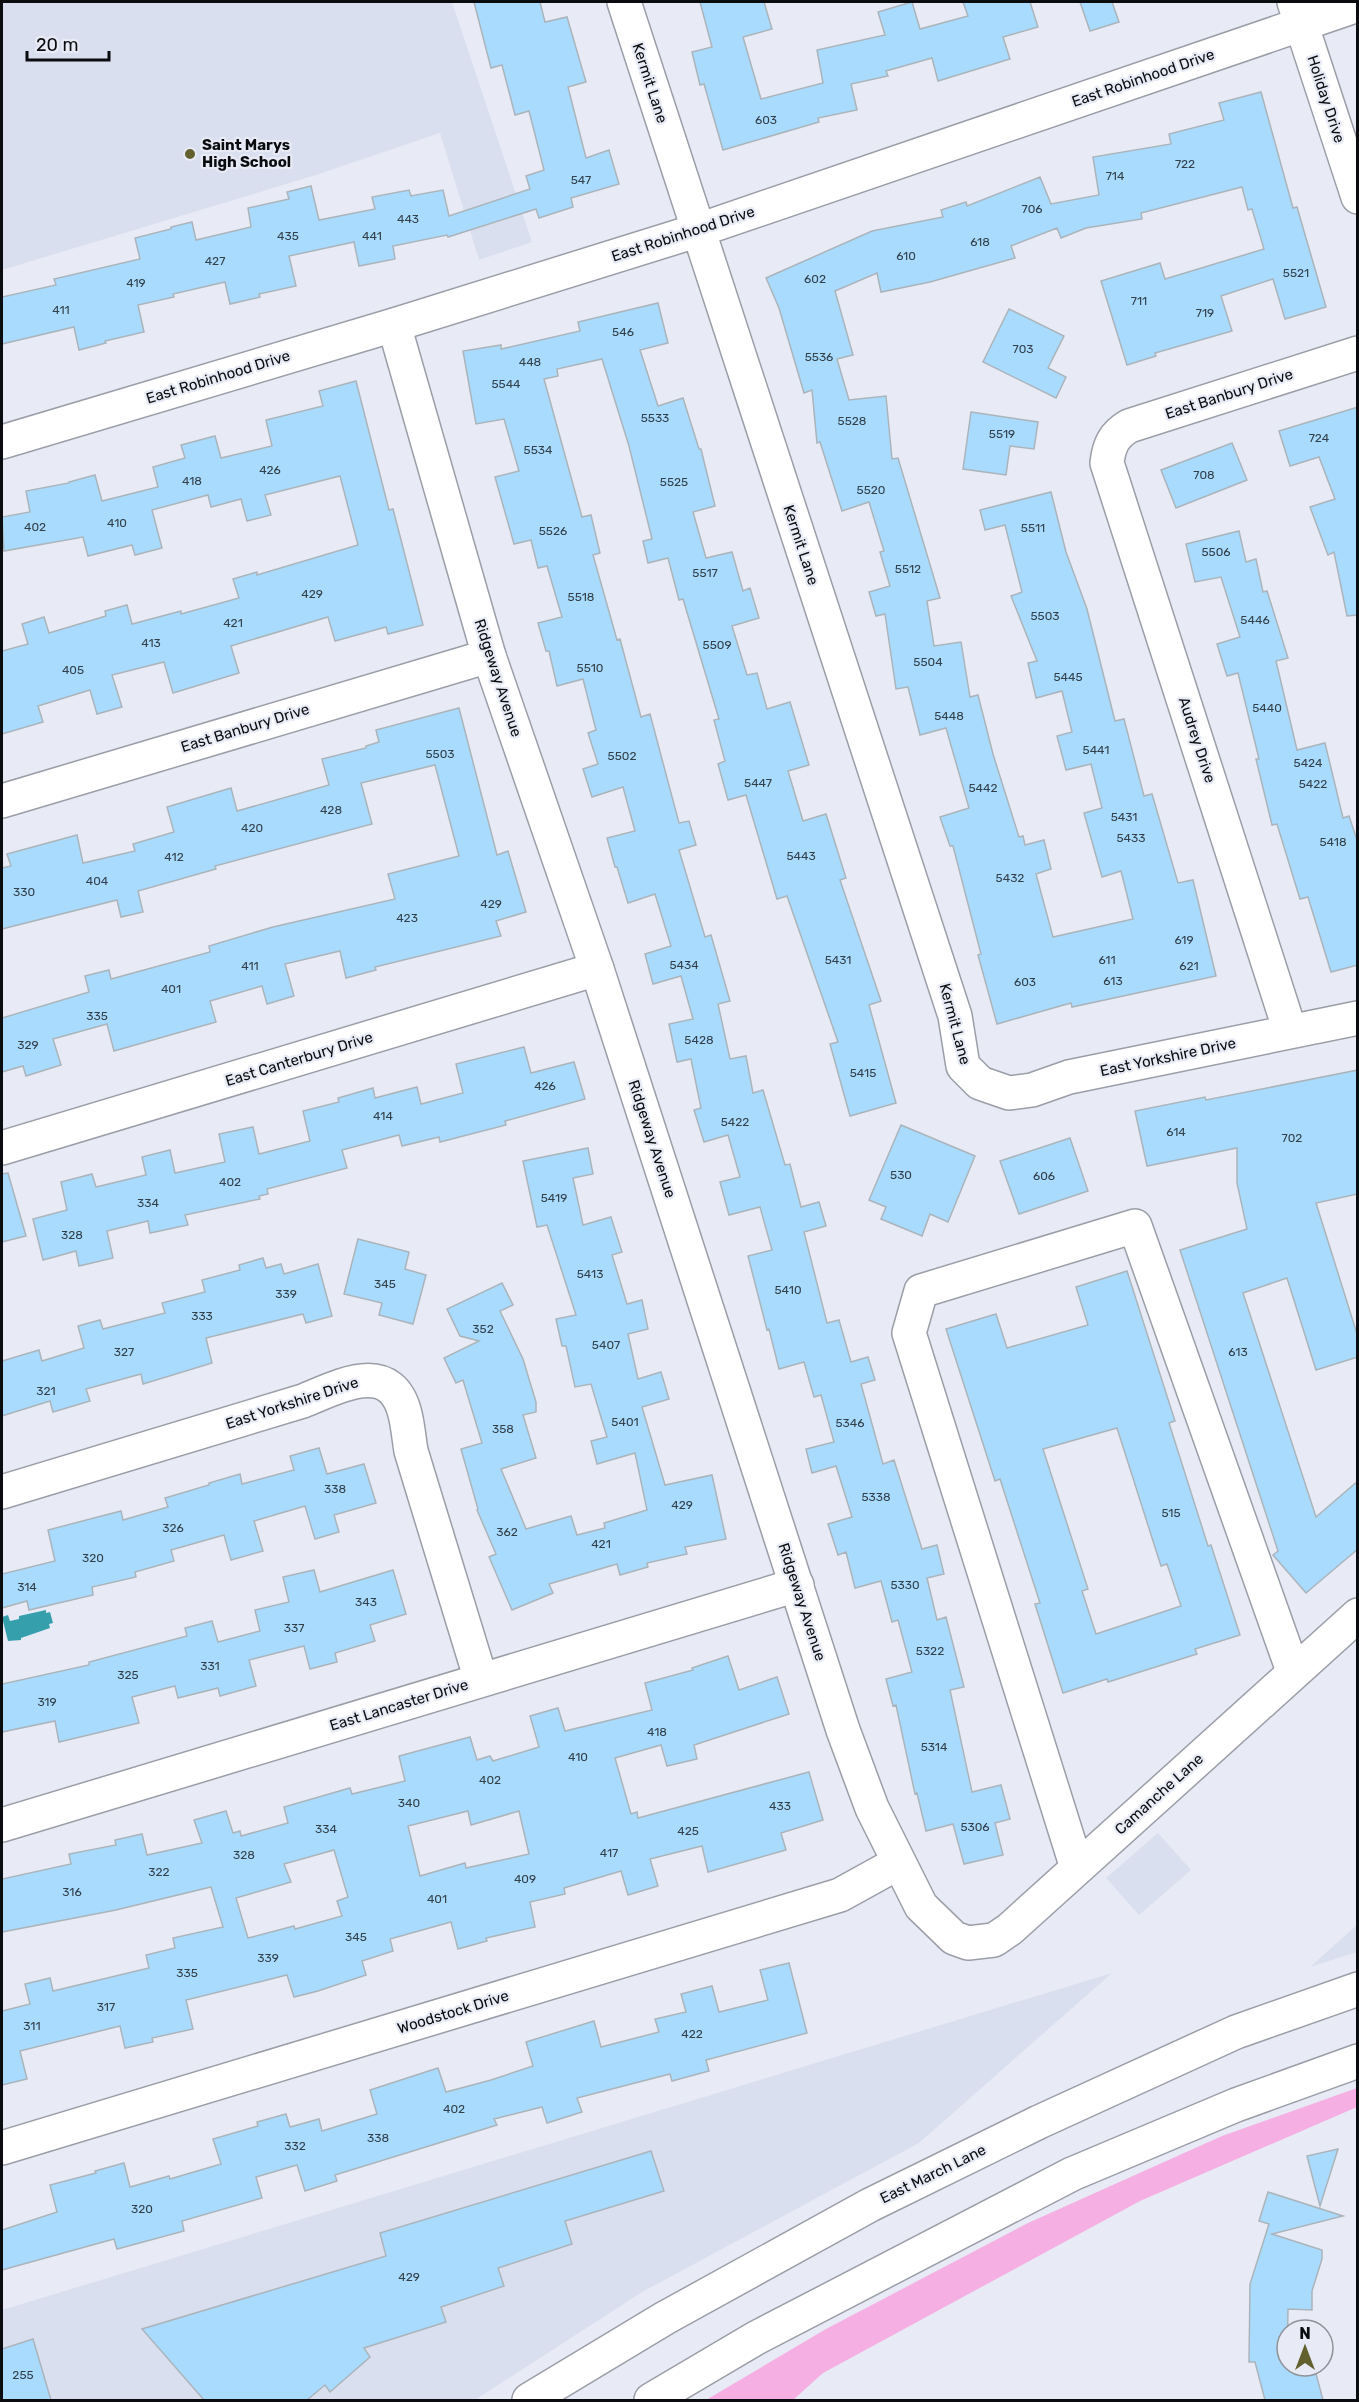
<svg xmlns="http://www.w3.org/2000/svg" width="1359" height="2402" viewBox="0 0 1359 2402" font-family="Rubik,sans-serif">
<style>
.built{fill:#dadfef}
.green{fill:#f5afe3}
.water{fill:#359fac}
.building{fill:#a8dbfe;stroke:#abb4bb;stroke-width:1.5;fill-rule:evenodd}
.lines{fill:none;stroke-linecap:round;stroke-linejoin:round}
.minor-casing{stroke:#9b9ea7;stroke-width:36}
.major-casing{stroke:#9b9ea7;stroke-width:36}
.minor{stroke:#fff;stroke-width:33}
.major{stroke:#fff;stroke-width:33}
.poi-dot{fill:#62612e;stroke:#e8ebf5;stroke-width:2}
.labels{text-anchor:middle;stroke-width:4.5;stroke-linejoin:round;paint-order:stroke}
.number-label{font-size:12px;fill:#32404b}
.street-label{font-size:15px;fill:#0b0c0f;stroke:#e8ebf5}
.poi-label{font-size:15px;font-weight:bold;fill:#0b0c0f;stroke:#e8ebf5;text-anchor:start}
</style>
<rect width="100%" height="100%" fill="#e8ebf5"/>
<g class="built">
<path d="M2,2H452L532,242L479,260L440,133L316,175L2,270Z"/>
<path d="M1158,1833L1191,1870L1139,1915L1106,1878Z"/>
<path d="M1357,1925V1952L1310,1967Z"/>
<path d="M1112,1973L919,2143L642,2292L475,2400H2V2310Z"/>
</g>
<path class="green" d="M1357,2088V2107L1140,2201L823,2373L793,2400H706L826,2329L1028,2223L1222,2136Z"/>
<path class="water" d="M46,1610V1613L50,1612L53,1623L49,1624L50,1628L21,1638V1640L8,1641L2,1617L8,1615L10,1621L19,1619V1616Z"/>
<g class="building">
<path d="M474,2H540L545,22L567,17L586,82L568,87L586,158L609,150L619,184L571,198L573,207L539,218L536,209L448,237L447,235L393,246L395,259L359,266L354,242L289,256L296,286L259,294L260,297L230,304L225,282L173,294L174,297L138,305L144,332L105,341L106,343L79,350L74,327L2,344V297L56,285L54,279L140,259L135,238L171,229V227L192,222L196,240L251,227L248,208L289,199L287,192L311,186L319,220L375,209L372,197L409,190L411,196L443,190L449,216L530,189L526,176L544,170L529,111L515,115L502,65L491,68Z"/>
<path d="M700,2H764L772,29L743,37L761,99L823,83L817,50L885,35L878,12L912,2L920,29L968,16L963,2H1030L1038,27L1003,37L1010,59L938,81L932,58L886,71L888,76L851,84L857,110L818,118L819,122L723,150L704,84L700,85L692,52L712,47Z"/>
<path d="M1080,2H1112L1119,22L1090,31Z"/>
<path d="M1261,92L1293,208L1297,207L1326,307L1285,319L1273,279L1221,296L1232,331L1155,353L1156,356L1127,365L1101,281L1160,263L1165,279L1264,249L1252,209L1248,210L1242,187L1141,213L1142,219L1086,228L1061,238L1057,228L1011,246L1015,258L930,282L881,292L877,273L835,291L853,355L837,359L849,400L886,396L892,459L898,458L940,598L927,601L934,646L961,642L970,697L978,695L993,754L1019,837L1023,836L1025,845L1044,840L1051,869L1036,874L1053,937L1133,919L1121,871L1102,877L1084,813L1102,808L1091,764L1066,770L1057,736L1072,732L1062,691L1036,698L1028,663L1037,661L1011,596L1022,592L1005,525L985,530L980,510L1051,492L1066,552L1087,609L1115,721L1124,719L1144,796L1152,794L1178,883L1193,880L1216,976L1072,1007L1071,1003L997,1024L978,955L981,954L953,846H950L940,817L969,808L946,728L920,735L908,687L896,689L885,614L876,616L869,592L890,586L880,552L884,551L869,502L842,511L820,442L817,443L812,390L804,393L779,308L766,278L872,231L943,217L941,210L966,202L967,206L1040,177L1051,204L1099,195L1093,157L1171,144L1169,134L1224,120L1219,103Z"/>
<path d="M658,303L668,343L640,350L658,406L683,398L699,449H701L715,506L693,512L706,558L732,552L743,591L750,588L759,618L732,626L747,675L757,673L767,709L790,702L809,765L788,771L803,821L826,814L846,878L840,880L881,1001L869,1005L896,1103L850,1116L830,1044L838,1042L787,896L777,899L746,795L728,800L718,764L725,761L714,720L719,719L683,599L679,600L668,558L648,563L643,541L652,539L629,446L602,359L557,369L558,376L544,379L582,517L591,515L600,553L593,555L617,640L620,639L641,717L650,714L679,823L689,821L696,845L679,850L705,937L711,935L730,1001L718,1004L730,1059L746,1056L753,1093L763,1090L785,1165L790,1164L801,1207L819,1202L826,1226L804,1232L827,1323L839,1320L851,1362L868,1357L875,1380L861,1384L883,1464L894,1460L922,1549L937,1545L944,1574L927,1578L937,1620L946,1617L964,1687L950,1690L972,1792L1001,1785L1010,1819L995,1823L1003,1855L964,1864L953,1824L926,1831L917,1793L915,1794L896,1705L893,1706L886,1679L912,1672L898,1620L892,1622L881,1581L855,1588L846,1552L838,1555L828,1524L852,1517L836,1466L812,1473L806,1449L834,1442L821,1395L814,1397L804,1362L779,1369L769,1329L767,1330L748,1256L772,1250L760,1207L729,1215L720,1182L740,1177L728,1135L704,1142L694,1110L701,1108L691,1059L677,1062L669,1024L693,1019L681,976L653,984L645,954L671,946L655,894L628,903L617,867H615L607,838L635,831L623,787L592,797L583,769L598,764L588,733L596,730L583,679L557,686L549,651H546L538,623L562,617L547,566L538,568L531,540L514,544L495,477L519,471L504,419L476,424L463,351L501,345V349L580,331L578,322Z"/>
<path d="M1009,309L1064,336L1048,368L1066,377L1056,398L983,362Z"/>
<path d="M356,381L389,510L393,509L423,625L388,634L386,627L335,641L328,617L231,646L239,673L173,693L164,662L112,675L122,707L97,714L90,690L38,706L43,722L2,734V651L28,644L22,624L44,617L49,633L106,616L105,611L127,605L132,624L181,611V614L239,598L233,579L257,572V575L358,545L340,476L265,495L271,515L247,521L241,499L211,507L208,495L152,510L162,548L135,555L132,545L88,556L83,537L4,551L2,517L30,512L26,491L69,483V482L95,475L102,501L158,487L153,467L185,458L181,445L215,436L221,458L272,446L266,420L323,406L319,391Z"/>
<path d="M1358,407V615L1347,616L1334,552L1328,555L1310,507L1335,499L1319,457L1290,466L1279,431Z"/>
<path d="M971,412L1038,422L1034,449L1010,446L1006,475L963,469Z"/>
<path d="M1232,443L1247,480L1176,508L1161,470Z"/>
<path d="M1239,531L1246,562L1256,559L1263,592L1267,591L1288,658L1276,661L1297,750L1325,743L1343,818L1349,816L1358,843V965L1331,972L1308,897L1300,899L1277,824L1272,825L1256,759H1259L1238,673L1227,676L1217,644L1240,637L1221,577L1195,582L1186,544Z"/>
<path d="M459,708L497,855L508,851L526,912L496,921L501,936L375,967L376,970L346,978L340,951L285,964L294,996L267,1004L262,986L210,1001L216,1022L114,1051L107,1024L53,1039L61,1065L26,1076L23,1066L2,1072V1018L89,992L85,976L109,970L111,979L210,952L209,946L273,927L395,899L388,874L459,856L435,765L361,783L372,824L215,866L216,869L138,891L143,912L121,917L117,900L2,929V868L11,866L7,854L77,835L83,863L135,851L133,844L174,832L167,807L231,788L237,811L329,785L322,759L366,748V746L379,742L376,730Z"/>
<path d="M524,1047L531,1073L574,1062L585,1099L505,1121L506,1125L440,1142L439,1137L402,1146L399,1135L342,1150L347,1168L267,1189L268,1194L259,1196L260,1199L185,1215L188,1225L150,1233L148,1221L107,1231L113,1258L79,1266L76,1251L43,1260L33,1219L67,1210L61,1182L92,1174L96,1187L146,1175L142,1157L170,1150L175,1173L225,1162L219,1134L253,1127L259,1154L310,1141L303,1111L339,1102L338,1098L373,1088L375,1098L417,1087L421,1104L463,1093L456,1064Z"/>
<path d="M1358,1070V1194L1316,1203L1358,1337V1357L1316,1370L1287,1278L1243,1293L1316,1517L1358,1481V1549L1306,1593L1273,1555L1278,1551L1180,1250L1247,1229L1237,1183V1148L1147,1166L1135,1111L1205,1097L1206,1100Z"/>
<path d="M901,1125L975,1156L948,1222L930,1214L922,1236L881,1219L886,1207L869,1200Z"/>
<path d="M1070,1138L1088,1191L1019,1214L1000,1161Z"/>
<path d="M588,1148L593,1174L573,1178L583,1225L611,1217L622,1252L612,1255L627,1304L642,1300L648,1329L628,1334L638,1379L661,1372L669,1399L642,1407L665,1485L712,1475L726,1539L685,1547L687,1554L647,1563L648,1567L620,1575L617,1564L549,1584L553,1593L512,1610L489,1557L496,1554L477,1510L478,1509L461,1449L482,1443L463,1380L456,1383L444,1358L479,1341L460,1336L447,1309L502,1283L513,1305L500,1311L523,1359L536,1402V1412L523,1415L536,1458L501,1469L526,1529L571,1516L577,1535L605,1528L604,1523L647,1510L635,1453L597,1464L591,1441L607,1437L591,1384L575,1387L566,1346H562L556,1319L576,1315L547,1225L537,1227L523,1161Z"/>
<path d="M8,1173L26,1236L2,1242V1174Z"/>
<path d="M358,1239L409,1252L405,1269L426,1275L413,1324L379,1315L382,1303L344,1294Z"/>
<path d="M263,1258L266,1268L281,1264L284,1274L318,1264L332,1316L306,1323L303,1314L206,1338L212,1363L143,1384L141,1374L86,1389L90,1401L53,1412L50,1401L2,1416V1361L39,1350L42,1361L84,1348L78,1326L100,1320L103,1329L165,1313L162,1303L205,1292L202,1280L240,1270L239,1265Z"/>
<path d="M1127,1271L1175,1421L1169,1423L1208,1546L1211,1545L1240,1635L1195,1649L1197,1654L1108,1682L1107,1679L1063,1693L1035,1604L1040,1603L1000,1479L995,1481L946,1329L996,1314L1007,1348L1088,1325L1076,1287ZM1117,1428L1161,1566L1167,1564L1181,1606L1096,1634L1082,1591L1088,1589L1043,1449Z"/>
<path d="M319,1448L327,1474L364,1464L376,1503L334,1515L339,1532L315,1539L305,1506L254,1521L263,1551L231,1560L224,1535L171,1550L174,1561L135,1572L136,1577L92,1587L93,1595L29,1610L27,1601L2,1608V1574L55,1561L48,1530L121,1511L123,1520L168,1507L165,1498L209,1485V1483L240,1474L242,1484L294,1470L290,1456Z"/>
<path d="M314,1570L320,1592L393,1570L406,1614L370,1625L375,1641L335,1653L337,1662L310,1669L304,1646L249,1660L256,1686L220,1696L218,1688L178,1698L175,1686L132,1697L139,1723L59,1742L55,1721L2,1732V1684L89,1665V1662L187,1636L185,1628L212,1621L218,1642L260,1631L255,1610L289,1602L283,1577Z"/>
<path d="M728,1656L739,1690L777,1677L789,1714L694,1745L697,1759L667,1766L661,1745L615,1758L631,1814L637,1812L638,1818L809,1772L823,1820L781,1833L786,1850L708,1872L702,1846L650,1859L658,1886L628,1895L621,1871L564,1888L565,1894L530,1902L535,1927L486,1938L487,1941L458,1949L451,1922L390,1939L393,1951L362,1961L366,1975L318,1991L294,1997L287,1975L186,2000L193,2029L152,2038L153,2042L125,2048L120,2026L20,2051L27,2079L2,2085V2011L30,2004L25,1984L50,1978L53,1991L149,1968L146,1955L175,1948L173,1938L223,1927L211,1887L116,1910L2,1932V1879L71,1864L69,1854L116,1845L115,1840L142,1834L147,1855L202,1843L194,1820L226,1811L233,1833L240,1831L241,1836L288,1823L284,1807L350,1788L352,1794L405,1781L399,1756L470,1737L477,1760L490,1756L493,1761L539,1747L530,1716L558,1708L565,1731L652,1710L645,1683L693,1670L692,1668ZM468,1811L471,1825L519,1811L529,1854L466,1868L465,1863L420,1876L408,1826ZM334,1850L348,1897L337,1901L342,1916L295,1929L294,1926L248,1938L236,1898L291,1882L284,1864Z"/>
<path d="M789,1963L807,2033L706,2060L709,2071L672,2081L670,2074L577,2098L582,2112L547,2123L542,2107L494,2119L497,2125L335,2175L337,2181L305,2191L297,2165L256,2177L262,2198L182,2221L184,2231L117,2249L114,2239L2,2270V2230L57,2212L50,2185L96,2173L95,2171L124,2163L130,2187L169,2176L170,2179L221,2164L213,2139L258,2126L257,2122L286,2114L290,2127L319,2119L322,2131L377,2114L370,2090L438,2068L446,2092L491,2080L533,2066L526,2042L594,2021L601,2047L659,2032L655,2019L686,2012L681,1994L712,1986L719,2012L768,2000L760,1970Z"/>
<path d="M1338,2149L1320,2206L1307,2156Z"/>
<path d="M651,2151L664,2191L565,2221L572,2244L498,2268L504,2286L441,2307L446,2322L364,2348L370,2357L330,2392L325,2385L307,2400H204L142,2329L386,2256L380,2233Z"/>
<path d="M1268,2192L1343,2216L1272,2234L1322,2250V2259L1312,2291V2310L1288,2309L1287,2366H1314L1323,2400H1265L1255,2362H1249L1250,2284L1269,2224L1259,2221Z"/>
<path d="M33,2339L51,2400H2V2349Z"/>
</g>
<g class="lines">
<g class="minor-casing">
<g id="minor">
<path d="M624,2L955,1016L963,1066L980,1083L1009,1093L1032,1090L1069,1077L1358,1018"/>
<path d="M1294,2L1358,197"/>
<path d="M394,325L489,656L597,969L843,1730L872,1808L921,1906L954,1938L968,1943L994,1940L1010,1929L1358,1615"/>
<path d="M2,442L394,325L699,230L1358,5"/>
<path d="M2,801L489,656"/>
<path d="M1290,1031L1107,463C1109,445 1114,435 1129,426L1358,353"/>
<path d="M2,1148L597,969"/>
<path d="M2,1492L303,1401C338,1387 391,1357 405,1414C408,1426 409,1439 411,1451L481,1680"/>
<path d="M2,1825L797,1585"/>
<path d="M1077,1868L909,1333L921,1291L1135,1226L1293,1671"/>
<path d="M2,2148L840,1895L898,1863"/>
</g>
</g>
<g class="major-casing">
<g id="major">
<path d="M529,2400L665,2318L870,2205L1039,2122L1236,2032L1358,1989"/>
<path d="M651,2400L756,2338L1072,2174L1236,2105L1358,2061"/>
</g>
</g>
<use href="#minor" class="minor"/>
<use href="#major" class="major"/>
</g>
<circle class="poi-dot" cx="190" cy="154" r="6"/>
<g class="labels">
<g class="number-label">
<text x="766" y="124">603</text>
<text x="1185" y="168">722</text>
<text x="1115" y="180">714</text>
<text x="581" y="184">547</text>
<text x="1032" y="213">706</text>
<text x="408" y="223">443</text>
<text x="288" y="240">435</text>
<text x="372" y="240">441</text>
<text x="980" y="246">618</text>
<text x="906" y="260">610</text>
<text x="215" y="265">427</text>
<text x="1296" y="277">5521</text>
<text x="815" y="283">602</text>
<text x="136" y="287">419</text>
<text x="1139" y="305">711</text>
<text x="61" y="314">411</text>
<text x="1205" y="317">719</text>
<text x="623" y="336">546</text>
<text x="1023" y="353">703</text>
<text x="819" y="361">5536</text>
<text x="530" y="366">448</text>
<text x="506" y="388">5544</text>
<text x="655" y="422">5533</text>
<text x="852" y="425">5528</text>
<text x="1002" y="438">5519</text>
<text x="1319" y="442">724</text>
<text x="538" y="454">5534</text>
<text x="270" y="474">426</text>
<text x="1204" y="479">708</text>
<text x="192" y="485">418</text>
<text x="674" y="486">5525</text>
<text x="871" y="494">5520</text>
<text x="117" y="527">410</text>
<text x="35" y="531">402</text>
<text x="1033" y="532">5511</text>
<text x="553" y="535">5526</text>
<text x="1216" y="556">5506</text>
<text x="908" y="573">5512</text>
<text x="705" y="577">5517</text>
<text x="312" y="598">429</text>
<text x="581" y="601">5518</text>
<text x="1045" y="620">5503</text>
<text x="1255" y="624">5446</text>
<text x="233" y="627">421</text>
<text x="151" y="647">413</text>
<text x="717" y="649">5509</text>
<text x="928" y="666">5504</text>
<text x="590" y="672">5510</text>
<text x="73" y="674">405</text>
<text x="1068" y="681">5445</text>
<text x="1267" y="712">5440</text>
<text x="949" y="720">5448</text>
<text x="1096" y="754">5441</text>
<text x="440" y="758">5503</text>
<text x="622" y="760">5502</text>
<text x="1308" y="767">5424</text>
<text x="758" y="787">5447</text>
<text x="1313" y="788">5422</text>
<text x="983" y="792">5442</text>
<text x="331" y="814">428</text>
<text x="1124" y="821">5431</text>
<text x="252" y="832">420</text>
<text x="1131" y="842">5433</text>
<text x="1333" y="846">5418</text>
<text x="801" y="860">5443</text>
<text x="174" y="861">412</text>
<text x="1010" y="882">5432</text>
<text x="97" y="885">404</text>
<text x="24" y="896">330</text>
<text x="491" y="908">429</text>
<text x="407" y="922">423</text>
<text x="1184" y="944">619</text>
<text x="838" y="964">5431</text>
<text x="1107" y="964">611</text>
<text x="684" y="969">5434</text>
<text x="250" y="970">411</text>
<text x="1189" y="970">621</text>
<text x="1113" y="985">613</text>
<text x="1025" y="986">603</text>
<text x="171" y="993">401</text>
<text x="97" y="1020">335</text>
<text x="699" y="1044">5428</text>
<text x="28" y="1049">329</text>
<text x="863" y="1077">5415</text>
<text x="545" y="1090">426</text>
<text x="383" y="1120">414</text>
<text x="735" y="1126">5422</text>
<text x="1176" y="1136">614</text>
<text x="1292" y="1142">702</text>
<text x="901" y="1179">530</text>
<text x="1044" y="1180">606</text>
<text x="230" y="1186">402</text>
<text x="554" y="1202">5419</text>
<text x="148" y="1207">334</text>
<text x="72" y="1239">328</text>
<text x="590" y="1278">5413</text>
<text x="385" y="1288">345</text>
<text x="788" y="1294">5410</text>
<text x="286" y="1298">339</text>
<text x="202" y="1320">333</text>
<text x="483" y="1333">352</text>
<text x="606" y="1349">5407</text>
<text x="124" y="1356">327</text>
<text x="1238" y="1356">613</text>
<text x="46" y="1395">321</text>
<text x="625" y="1426">5401</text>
<text x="850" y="1427">5346</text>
<text x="503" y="1433">358</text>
<text x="335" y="1493">338</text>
<text x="876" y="1501">5338</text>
<text x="682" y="1509">429</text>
<text x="1171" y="1517">515</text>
<text x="173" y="1532">326</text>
<text x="507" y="1536">362</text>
<text x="601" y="1548">421</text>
<text x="93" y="1562">320</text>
<text x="905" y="1589">5330</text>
<text x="27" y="1591">314</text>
<text x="366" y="1606">343</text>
<text x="294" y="1632">337</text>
<text x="930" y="1655">5322</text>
<text x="210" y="1670">331</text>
<text x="128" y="1679">325</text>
<text x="47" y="1706">319</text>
<text x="657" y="1736">418</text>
<text x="934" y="1751">5314</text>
<text x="578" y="1761">410</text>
<text x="490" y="1784">402</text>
<text x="409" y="1807">340</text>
<text x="780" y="1810">433</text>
<text x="975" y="1831">5306</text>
<text x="326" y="1833">334</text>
<text x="688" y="1835">425</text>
<text x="609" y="1857">417</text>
<text x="244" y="1859">328</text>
<text x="159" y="1876">322</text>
<text x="525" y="1883">409</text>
<text x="72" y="1896">316</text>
<text x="437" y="1903">401</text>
<text x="356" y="1941">345</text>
<text x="268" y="1962">339</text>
<text x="187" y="1977">335</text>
<text x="106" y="2011">317</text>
<text x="32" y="2030">311</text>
<text x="692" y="2038">422</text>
<text x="454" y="2113">402</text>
<text x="378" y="2142">338</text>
<text x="295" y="2150">332</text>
<text x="142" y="2213">320</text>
<text x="409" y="2281">429</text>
<text x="23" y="2379">255</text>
</g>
<g class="street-label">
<text transform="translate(1143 78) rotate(-19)" y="5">East Robinhood Drive</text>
<text transform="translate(650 83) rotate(72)" y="5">Kermit Lane</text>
<text transform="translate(1326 99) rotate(72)" y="5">Holiday Drive</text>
<text transform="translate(683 234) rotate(-18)" y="5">East Robinhood Drive</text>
<text transform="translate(218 377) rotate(-17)" y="5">East Robinhood Drive</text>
<text transform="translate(1229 394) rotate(-18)" y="5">East Banbury Drive</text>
<text transform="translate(801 545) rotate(72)" y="5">Kermit Lane</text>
<text transform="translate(498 678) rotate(72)" y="5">Ridgeway Avenue</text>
<text transform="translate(245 728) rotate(-17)" y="5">East Banbury Drive</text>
<text transform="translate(1197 740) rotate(72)" y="5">Audrey Drive</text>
<text transform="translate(955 1024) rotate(75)" y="5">Kermit Lane</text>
<text transform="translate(1168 1057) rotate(-12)" y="5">East Yorkshire Drive</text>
<text transform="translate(299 1059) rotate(-17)" y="5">East Canterbury Drive</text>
<text transform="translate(652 1139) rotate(72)" y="5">Ridgeway Avenue</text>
<text transform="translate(292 1403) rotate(-18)" y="5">East Yorkshire Drive</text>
<text transform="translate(802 1602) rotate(72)" y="5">Ridgeway Avenue</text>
<text transform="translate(399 1705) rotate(-17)" y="5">East Lancaster Drive</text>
<text transform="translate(1159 1794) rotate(-42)" y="5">Camanche Lane</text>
<text transform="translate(453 2012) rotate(-17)" y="5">Woodstock Drive</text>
<text transform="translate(933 2174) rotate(-26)" y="5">East March Lane</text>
</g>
<g class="poi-label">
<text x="202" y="150">Saint Marys<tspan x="202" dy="17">High School</tspan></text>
</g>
</g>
<rect width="1359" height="2402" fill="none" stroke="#0b0c0f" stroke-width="6"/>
<g transform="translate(1305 2348)"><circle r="28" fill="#e8ebf5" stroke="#909299" stroke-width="1.5"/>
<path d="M0-4.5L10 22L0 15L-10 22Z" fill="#62612e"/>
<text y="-9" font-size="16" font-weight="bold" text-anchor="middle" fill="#0b0c0f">N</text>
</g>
<path d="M27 51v9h82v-9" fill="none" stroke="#0b0c0f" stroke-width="3"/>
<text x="36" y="51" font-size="18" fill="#0b0c0f" stroke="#e8ebf5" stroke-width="4.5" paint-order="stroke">20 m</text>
</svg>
